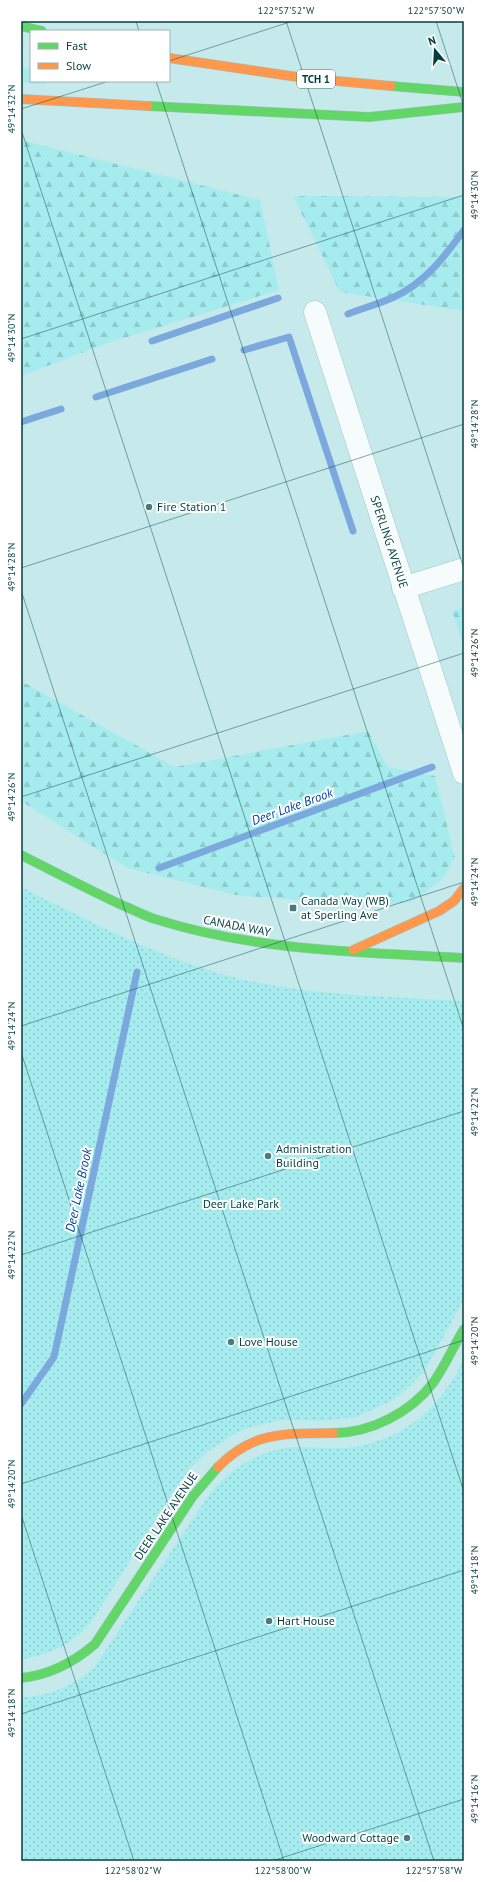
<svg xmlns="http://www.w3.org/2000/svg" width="485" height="1882" viewBox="0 0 485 1882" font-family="'PT Sans',sans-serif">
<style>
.grass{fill:url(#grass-tufts)}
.forest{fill:url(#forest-firs)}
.park{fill:url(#park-dots)}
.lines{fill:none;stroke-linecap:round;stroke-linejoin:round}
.stream{stroke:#7ba9de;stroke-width:7}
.street-casing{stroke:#9ec6c8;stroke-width:23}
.fast-casing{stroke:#9ec6c8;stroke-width:10}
.slow-casing{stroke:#9ec6c8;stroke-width:10}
.street{stroke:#f6fcfc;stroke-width:22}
.fast{stroke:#63d668;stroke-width:9}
.slow{stroke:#ff974d;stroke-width:9}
.ticks{fill:none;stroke:#043f40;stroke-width:1;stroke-opacity:0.45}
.poi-dot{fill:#487b7c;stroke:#fff;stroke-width:1.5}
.labels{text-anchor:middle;stroke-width:4;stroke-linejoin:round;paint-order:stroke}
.shield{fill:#fff;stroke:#4f7979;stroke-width:1}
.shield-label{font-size:11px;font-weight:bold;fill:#043f40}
.poi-label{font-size:12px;fill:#043f40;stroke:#fff;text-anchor:start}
.street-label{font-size:12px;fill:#043f40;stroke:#fff}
.park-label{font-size:12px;fill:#004749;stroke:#fff}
.water-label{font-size:13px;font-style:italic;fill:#01469e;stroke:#fff}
.neatline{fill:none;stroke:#043f40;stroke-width:1.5}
.ticks-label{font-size:10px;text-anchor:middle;fill:#043f40}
</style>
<defs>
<pattern id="grass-tufts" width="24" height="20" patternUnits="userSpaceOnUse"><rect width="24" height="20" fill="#a6ecee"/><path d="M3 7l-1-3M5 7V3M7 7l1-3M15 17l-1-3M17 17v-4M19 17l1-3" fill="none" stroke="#8dcbcd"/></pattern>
<pattern id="forest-firs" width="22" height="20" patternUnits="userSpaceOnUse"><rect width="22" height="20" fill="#a6ecee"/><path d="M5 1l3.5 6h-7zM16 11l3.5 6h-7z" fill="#8dcbcd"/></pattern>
<pattern id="park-dots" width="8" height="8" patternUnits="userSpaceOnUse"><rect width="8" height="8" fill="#a6ecee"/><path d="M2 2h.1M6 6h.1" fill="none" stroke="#8dcbcd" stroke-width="1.8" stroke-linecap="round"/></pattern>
</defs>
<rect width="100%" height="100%" fill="#c6eaec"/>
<path class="grass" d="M21,67L31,69V81H46L47,85L21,82Z"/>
<g class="forest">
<path d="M21,140L260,200L279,290L105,344L21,376Z"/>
<path d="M293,196L464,197V311L340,292Z"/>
<path d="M464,607V647L452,611Z"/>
<path d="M21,681L175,767L368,731L388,767L435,776L455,858L442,880L411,902L370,906L236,895L127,868L21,801Z"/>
</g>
<g class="park">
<path d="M21,887C81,917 148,952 212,971C293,996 380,996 464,1001V1299L425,1370L410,1386L395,1399L357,1417L322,1421L282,1420L251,1427L236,1433L207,1452L189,1470L178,1485L92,1621C73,1643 53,1654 24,1659H21Z"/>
<path d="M464,1359V1861H21V1697C49,1697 71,1686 93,1669L210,1493C232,1468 262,1448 297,1447C313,1447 330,1449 346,1448C402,1442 440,1409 464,1359Z"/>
</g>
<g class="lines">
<g class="stream">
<path d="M348,314C363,308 379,304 394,297C425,283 445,256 464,230"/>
<path d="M152,341L278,298"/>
<path d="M244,350L289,337L353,531"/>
<path d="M96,397L212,359"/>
<path d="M21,422L61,409"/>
<path d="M159,868L432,767"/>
<path d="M21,1404L54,1357L137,972"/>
</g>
<g class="street-casing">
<g id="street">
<path d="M315,312L464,773"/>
<path d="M403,588L464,569"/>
</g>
</g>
<g class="fast-casing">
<g id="fast">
<path d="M21,26L42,31"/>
<path d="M391,86L464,92"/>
<path d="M148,106L369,117L464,107"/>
<path d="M21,855C55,872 89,890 124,906C134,910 145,916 155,919C255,951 360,952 464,958"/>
<path d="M334,1433C371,1433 411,1412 433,1383C445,1366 453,1347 464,1329"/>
<path d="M21,1678C50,1675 73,1663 95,1644L193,1496L218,1467"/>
</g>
</g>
<g class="slow-casing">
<g id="slow">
<path d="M169,58L304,78L391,86"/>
<path d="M21,99L148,106"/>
<path d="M353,950L439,911L454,901L464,888"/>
<path d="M218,1467C254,1430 287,1434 334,1433"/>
</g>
</g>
<use href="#street" class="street"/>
<use href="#fast" class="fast"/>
<use href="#slow" class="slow"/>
</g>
<path class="ticks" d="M136,21L139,31M286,21L464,569M436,21L464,107M169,61L293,21M156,81L464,1030M21,109L109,81M21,129L464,1492M21,339L464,195M21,568L464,424M21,590L434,1861M21,797L464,653M21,1026L464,882M21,1052L284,1861M21,1255L464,1111M21,1484L464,1340M21,1514L134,1861M21,1714L464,1570M272,1861L464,1799"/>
<g class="poi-dot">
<circle cx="149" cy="507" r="4"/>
<rect x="289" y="904" width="8" height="8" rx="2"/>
<circle cx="268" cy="1156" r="4"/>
<circle cx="231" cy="1342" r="4"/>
<circle cx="269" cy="1621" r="4"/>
<circle cx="407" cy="1838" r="4"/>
</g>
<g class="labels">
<rect class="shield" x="297" y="70" width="38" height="18" rx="3"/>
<g class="shield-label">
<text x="316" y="83">TCH 1</text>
</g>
<g class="poi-label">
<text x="157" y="511">Fire Station 1</text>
<text x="301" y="905">Canada Way (WB)<tspan x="301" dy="14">at Sperling Ave</tspan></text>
<text x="276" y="1153">Administration<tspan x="276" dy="14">Building</tspan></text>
<text x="239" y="1346">Love House</text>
<text x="277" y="1625">Hart House</text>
<text x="399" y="1842" text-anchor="end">Woodward Cottage</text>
</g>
<g class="street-label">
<text transform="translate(389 542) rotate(72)" y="4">SPERLING AVENUE</text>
<text transform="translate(237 926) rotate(11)" y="4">CANADA WAY</text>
<text transform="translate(166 1516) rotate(-56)" y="4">DEER LAKE AVENUE</text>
</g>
<g class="park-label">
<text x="241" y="1208">Deer Lake Park</text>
</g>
<g class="water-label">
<text transform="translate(292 806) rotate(-20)" y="5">Deer Lake Brook</text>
<text transform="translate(78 1190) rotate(-78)" y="5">Deer Lake Brook</text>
</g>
</g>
<rect width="485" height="1882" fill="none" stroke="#ffffff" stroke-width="44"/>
<rect x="30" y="30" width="140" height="52" fill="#ffffff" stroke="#9bb2b3"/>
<rect x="38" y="43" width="20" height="6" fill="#63d668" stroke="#9bb2b3"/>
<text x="66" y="50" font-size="12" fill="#043f40">Fast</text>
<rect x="38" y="63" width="20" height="6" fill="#ff974d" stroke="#9bb2b3"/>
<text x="66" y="70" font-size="12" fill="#043f40">Slow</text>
<g transform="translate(435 50) rotate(342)" stroke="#ffffff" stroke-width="3" paint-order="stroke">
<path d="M0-3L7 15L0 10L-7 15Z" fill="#043f40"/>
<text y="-6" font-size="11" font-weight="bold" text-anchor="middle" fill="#043f40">N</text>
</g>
<rect x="22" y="22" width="441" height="1838" class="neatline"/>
<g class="ticks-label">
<text x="286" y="14">122°57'52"W</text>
<text x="436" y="14">122°57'50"W</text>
<text transform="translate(11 109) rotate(-90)" y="4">49°14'32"N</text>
<text transform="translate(474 195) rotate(-90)" y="4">49°14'30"N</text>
<text transform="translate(11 338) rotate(-90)" y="4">49°14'30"N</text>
<text transform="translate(474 424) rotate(-90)" y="4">49°14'28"N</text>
<text transform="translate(11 567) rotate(-90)" y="4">49°14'28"N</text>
<text transform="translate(474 653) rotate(-90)" y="4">49°14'26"N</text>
<text transform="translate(11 797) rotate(-90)" y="4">49°14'26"N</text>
<text transform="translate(474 882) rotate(-90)" y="4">49°14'24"N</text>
<text transform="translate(11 1026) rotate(-90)" y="4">49°14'24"N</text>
<text transform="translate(474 1112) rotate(-90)" y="4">49°14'22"N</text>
<text transform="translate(11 1255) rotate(-90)" y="4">49°14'22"N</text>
<text transform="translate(474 1341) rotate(-90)" y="4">49°14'20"N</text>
<text transform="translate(11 1484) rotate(-90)" y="4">49°14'20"N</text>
<text transform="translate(474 1570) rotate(-90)" y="4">49°14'18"N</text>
<text transform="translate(11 1713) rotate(-90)" y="4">49°14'18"N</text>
<text transform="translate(474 1799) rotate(-90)" y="4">49°14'16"N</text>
<text x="133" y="1874">122°58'02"W</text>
<text x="283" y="1874">122°58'00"W</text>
<text x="434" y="1874">122°57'58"W</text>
</g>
</svg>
